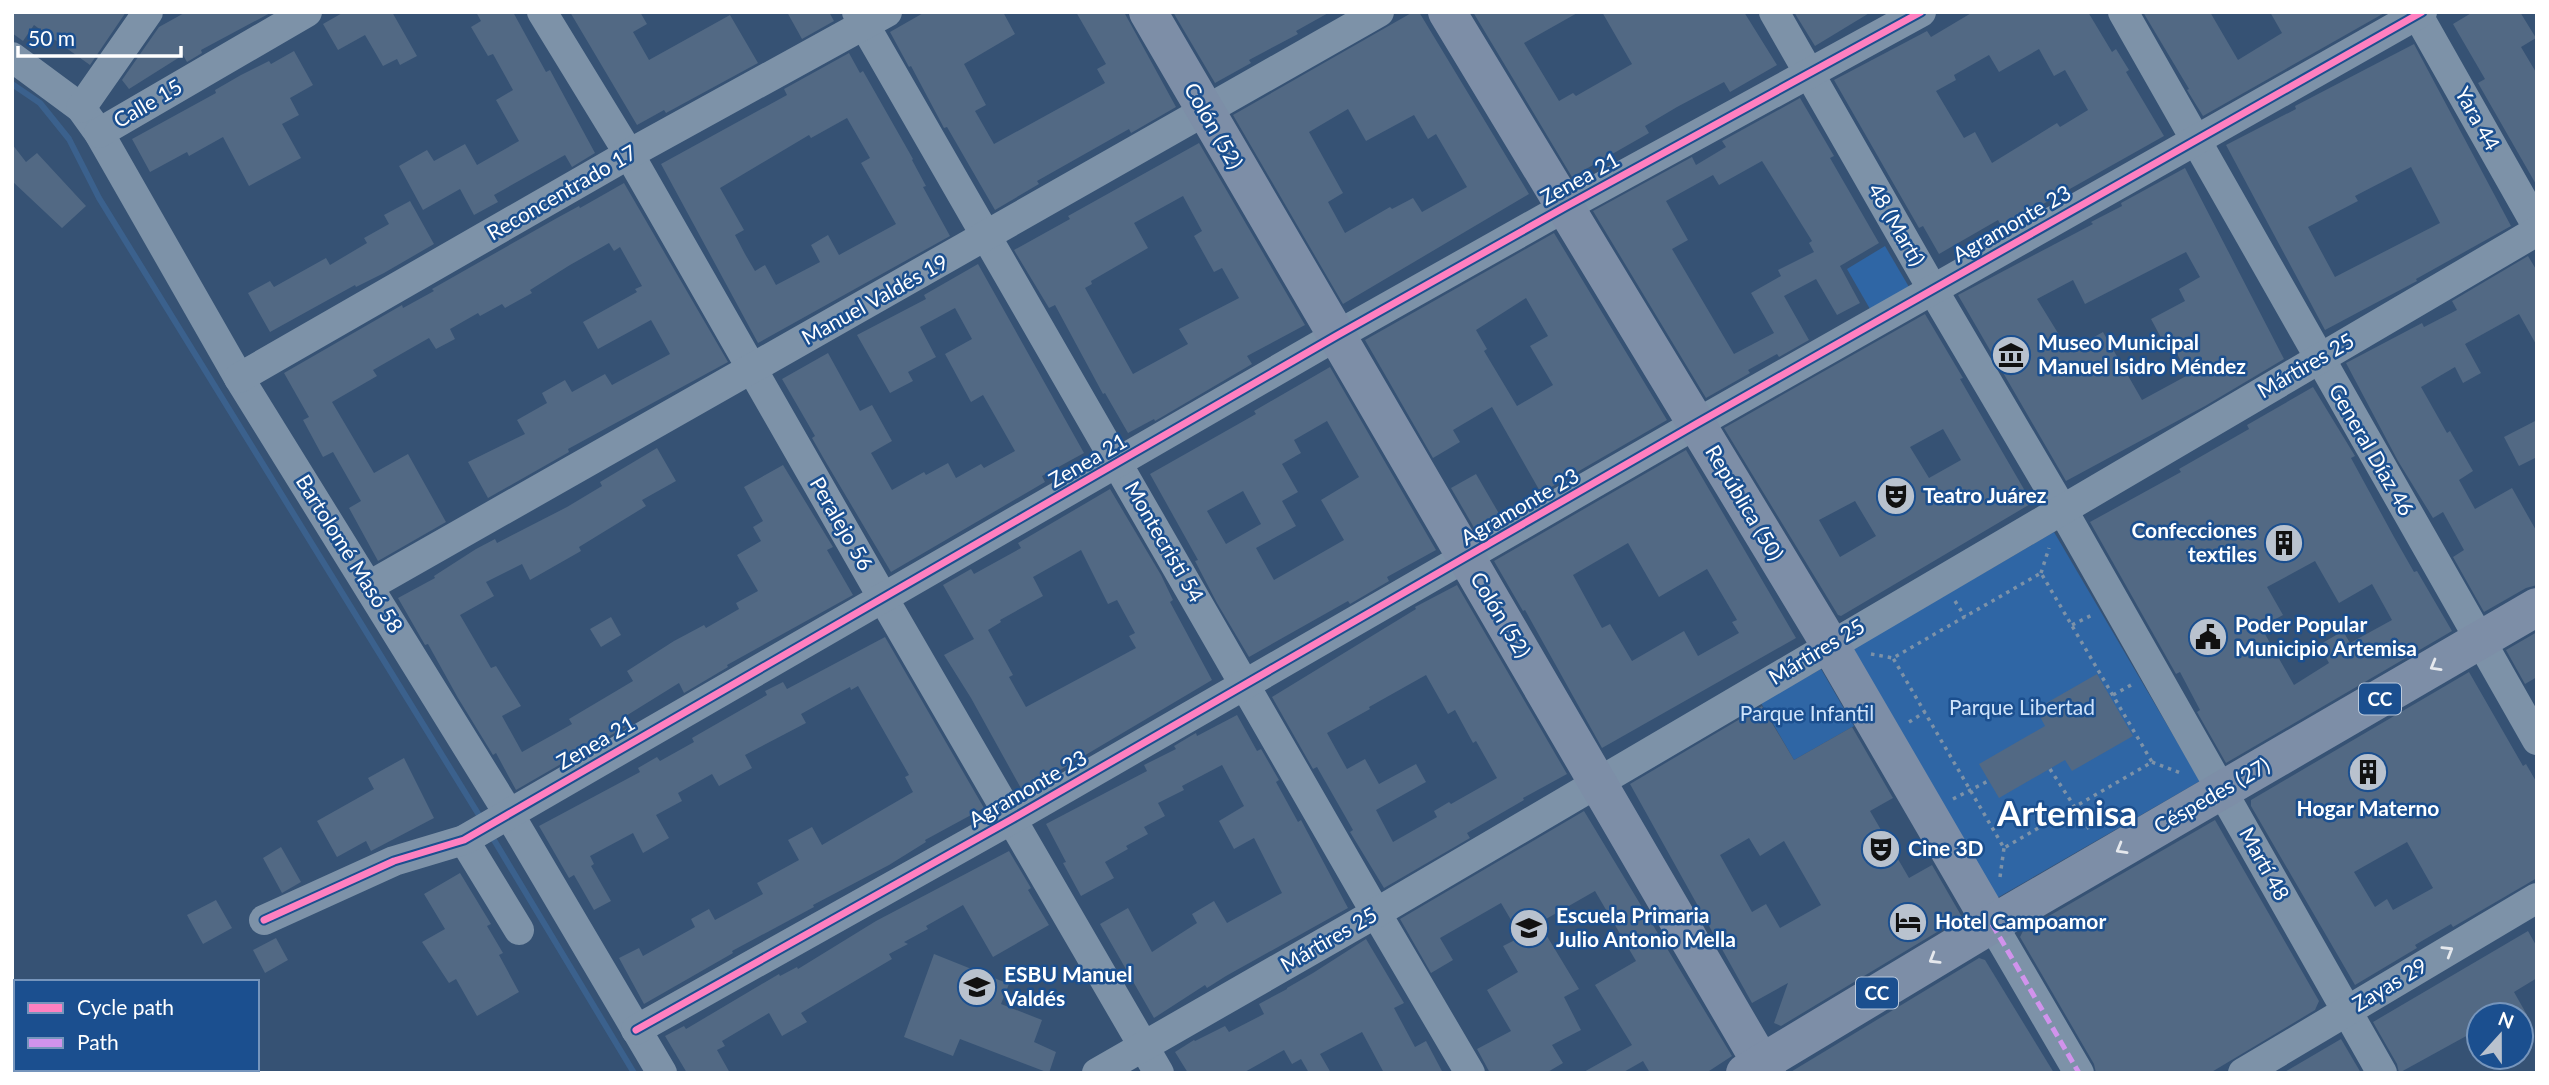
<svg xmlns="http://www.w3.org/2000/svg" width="2549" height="1085" viewBox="0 0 2549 1085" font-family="Lato,sans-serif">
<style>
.green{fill:#2f66a5}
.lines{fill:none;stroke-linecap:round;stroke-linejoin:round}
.stream{stroke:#3b618d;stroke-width:6}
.building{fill:#526984;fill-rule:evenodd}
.path{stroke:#7d92a8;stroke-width:3.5;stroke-dasharray:3.5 5;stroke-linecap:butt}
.minor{stroke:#7d92a8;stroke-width:30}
.major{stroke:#7d8ea7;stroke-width:38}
.quiet{stroke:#d193ec;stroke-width:5;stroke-dasharray:10 5;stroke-linecap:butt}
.cycleway-casing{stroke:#1b4f8f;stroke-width:11}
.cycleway{stroke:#ff80c0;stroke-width:7}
.oneway{stroke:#e5e8ed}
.oneway2{stroke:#e5e9ee}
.labels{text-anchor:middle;stroke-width:5;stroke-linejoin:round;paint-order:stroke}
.shield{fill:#1b4f8f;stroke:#bbcadd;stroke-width:2}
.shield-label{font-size:19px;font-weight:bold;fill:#fff}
.street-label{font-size:21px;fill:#fff;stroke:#1b4f8f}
.poi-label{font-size:21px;font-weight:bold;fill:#fff;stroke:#1b4f8f;text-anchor:start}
.park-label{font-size:21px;fill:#cfe3fa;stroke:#1b4f8f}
.town-label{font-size:35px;font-weight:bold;fill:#fff;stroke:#1b4f8f}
</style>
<rect width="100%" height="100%" fill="#365274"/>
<g class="green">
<path d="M1885,246L1909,287L1870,309L1847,269Z"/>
<path d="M2054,532L2200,781L1997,898L1851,650Z"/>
<path d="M1821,669L1854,726L1794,760L1761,703Z"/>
</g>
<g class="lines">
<g class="stream">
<path d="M12,84L40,103L69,139L99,198L482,820"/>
<path d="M491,835L634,1073"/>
</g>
</g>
<g class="building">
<path d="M12,12H126L90,65L34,25L23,41L12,33Z"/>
<path d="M186,12H272L201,50L202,53L187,62L183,55L129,89L122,80L159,27Z"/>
<path d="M344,12H392L417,56L400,65L397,59L383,66L365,35L338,50L323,24Z"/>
<path d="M476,12H513L546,72L550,70L595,153L572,167L565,155L494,195L498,202L474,215L460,189L423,210L399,166L427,150L434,161L465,144L477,165L519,141L496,100L513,90L493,54L488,56L471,27L481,21Z"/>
<path d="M570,12H640L647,24L633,32L649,60L730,15L758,63L666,113L664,110L637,125Z"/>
<path d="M787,12H829L834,21L802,39Z"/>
<path d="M925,12H1003L1015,34L964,64L986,105L975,111L994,144L1105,83L1097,69L1106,64L1076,12H1124L1176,107L1131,133L1129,129L1037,181L1039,184L995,210L947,127L944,128L911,66L909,67L890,32Z"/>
<path d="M1173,12H1330L1296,31L1298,34L1249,60L1251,63L1215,83Z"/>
<path d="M1413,12H1419L1529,194L1343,304L1233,115ZM1348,109L1366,141L1414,115L1428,139L1436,134L1467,187L1422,212L1413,198L1392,209L1390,207L1345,233L1328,202L1343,193L1309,132Z"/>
<path d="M1473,12H1579L1524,43L1559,101L1573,93L1576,96L1632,64L1602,12H1744L1777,65L1730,92L1724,82L1677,107L1645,126L1649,133L1572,177Z"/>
<path d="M1794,12H1871L1815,46Z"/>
<path d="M1973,12H2088L2112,52L2116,49L2129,70L2126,72L2164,136L2002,227L1998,220L1939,254L1923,226L1919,228L1834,80L1927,31L1931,37ZM2039,49L2054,76L2065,70L2088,110L2060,127L2057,123L1992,163L1975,132L1964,138L1936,91L1956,80L1954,75L1989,55L1999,72Z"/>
<path d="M2143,12H2210L2238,60L2282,33L2270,12H2386L2203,116L2187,90L2189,89Z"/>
<path d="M2473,12H2520L2536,38L2521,47L2537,74V186L2478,83L2485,79L2453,24Z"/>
<path d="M2414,44L2511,226L2416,279L2417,281L2325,330L2226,145L2296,109L2295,106ZM2411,167L2440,223L2335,277L2308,227L2358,201L2355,196Z"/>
<path d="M294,51L313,85L290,98L299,115L282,124L301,158L249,186L223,137L189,156L187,152L150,172L132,139L216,93L215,90L241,75L269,61L271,64Z"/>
<path d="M849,53L860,73L863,71L913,159L912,160L926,186L923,187L950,236L758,343L661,164L787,95L784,89ZM847,118L870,158L861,163L896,224L839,255L828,235L811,245L820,262L776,285L765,265L755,271L745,254L735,235L744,230L720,188L809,135L811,138Z"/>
<path d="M1800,98L1834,156L1830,158L1879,243L1840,266L1860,303L1837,315L1816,279L1784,296L1809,340L1779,357L1777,354L1748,370L1750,373L1706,398L1593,211L1692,157L1696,165L1726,147L1722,141ZM1762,161L1812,241L1809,243L1814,252L1778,270L1781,276L1751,293L1774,333L1734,354L1672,249L1688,240L1666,201L1713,175L1719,185Z"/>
<path d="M1199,143L1305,325L1247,356L1252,364L1155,421L1154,419L1128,433L1105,393L1103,394L1055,305L1049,308L1014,250L1070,219L1068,216ZM1183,196L1202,231L1194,236L1214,272L1222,268L1239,298L1179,329L1188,344L1133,374L1085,288L1092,284L1091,281L1148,248L1134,223Z"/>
<path d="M12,144L26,162L37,153L86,206L62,228L12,181Z"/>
<path d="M2185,168L2284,359L2205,406L2066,481L1958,295L2093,224L2091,222L2122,206L2121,203ZM2186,252L2200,277L2179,289L2185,301L2151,319L2167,349L2173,346L2188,375L2142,400L2103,332L2069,351L2037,299L2073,280L2085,304Z"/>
<path d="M624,183L728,362L568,449L569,452L488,498L468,462L525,434L517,420L547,403L542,393L565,380L572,392L605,374L612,385L670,354L651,320L598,349L583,322L637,292L635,289L642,286L620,247L614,251L609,243L570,265L530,290L532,293L505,308L502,304L480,316L478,313L450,329L455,339L436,349L429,338L373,370L377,376L332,402L374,473L408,454L446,522L378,561L349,508L361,501L333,452L323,457L303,420L309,417L284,373L402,305L403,308L434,291L432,289L557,218L579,206L580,208Z"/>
<path d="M410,201L434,244L384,273L356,287L355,285L270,332L248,293L270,281L274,287L326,258L330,265L367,243L364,238L389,224L384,215Z"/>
<path d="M1554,233L1667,420L1541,493L1492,407L1453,430L1460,442L1433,458L1365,340ZM1526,298L1548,336L1530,346L1553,385L1517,406L1484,351L1487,349L1476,330Z"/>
<path d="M2528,256L2537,271V346L2519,314L2465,344L2481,373L2463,383L2455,367L2421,387L2447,433L2450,431L2473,471L2459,480L2475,509L2512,488L2537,532V585L2526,588L2484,612L2453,557L2464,550L2443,512L2433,518L2398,461L2346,363L2422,323L2424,327L2457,310L2452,301Z"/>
<path d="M978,264L1084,453L1042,476L1045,482L891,572L824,459L812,438L815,436L782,379L828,353L860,411L872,405L892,441L871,453L892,490L924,472L926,475L948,463L956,478L981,464L984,468L1015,451L983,395L971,402L945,354L972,339L955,308L920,327L936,357L908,372L913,381L890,393L857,335L926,299L924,295Z"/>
<path d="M1925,314L1963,378L1960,379L2032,503L1841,616L1838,615L1724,428ZM1943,429L1961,460L1929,478L1910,447ZM1855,501L1876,536L1840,557L1819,520Z"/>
<path d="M1330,367L1436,550L1387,577L1389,581L1350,604L1348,601L1249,657L1217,603L1195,561L1198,560L1150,474L1256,414L1254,411ZM1327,421L1359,477L1321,500L1344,540L1274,580L1256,548L1296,526L1282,501L1298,492L1282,464L1301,453L1294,440ZM1243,491L1261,524L1226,544L1207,511Z"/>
<path d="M2313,387L2355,456L2351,458L2394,537L2414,572L2417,571L2452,631L2226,763L2197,712L2200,710L2180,672L2176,674L2090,522L2181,472L2179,469L2249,429L2247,425ZM2315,561L2339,603L2372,584L2392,620L2350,643L2343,631L2319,645L2329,663L2294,685L2261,627L2283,615L2267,587Z"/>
<path d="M2537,420V457L2519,466L2504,437Z"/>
<path d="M657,448L676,481L642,500L646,506L579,547L581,551L530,580L522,564L486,582L494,596L460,615L491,668L496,666L521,706L502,716L522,752L572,724L569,719L633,681L627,671L674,641L704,625L706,628L739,609L736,603L758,591L737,555L761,541L753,527L763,521L744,487L783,465L833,547L827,550L853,595L727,665L728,667L684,693L679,683L621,719L625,727L516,790L496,753L493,755L458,698L428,644L425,645L398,598L435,578L434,576L476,549L495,539L497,543L567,507L602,486L600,482Z"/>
<path d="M1686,450L1796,638L1602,748L1525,610L1523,611L1494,561ZM1628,543L1659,597L1707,569L1737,620L1732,622L1739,633L1698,656L1684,631L1632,661L1610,624L1602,628L1573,575Z"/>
<path d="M1476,474L1501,517L1476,531L1451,488Z"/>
<path d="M1110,489L1161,575L1173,600L1170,602L1212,680L1023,792L971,698L944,655L974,639L943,585L971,569L974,574L1021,548L1018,543ZM1081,550L1108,604L1117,600L1135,633L1129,636L1136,648L1026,707L1009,677L1013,675L988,630L1001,622L1000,620L1043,596L1033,577Z"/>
<path d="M1457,585L1567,774L1523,798L1524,800L1467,833L1470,838L1384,888L1350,832L1353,830L1317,767L1313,769L1272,697L1416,609L1415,607ZM1426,675L1448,714L1455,710L1473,743L1476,741L1497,778L1451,804L1449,802L1434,811L1437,817L1393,842L1376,810L1426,782L1416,764L1379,784L1365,759L1347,769L1327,733L1370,709L1369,707Z"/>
<path d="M611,617L621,635L601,647L590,629Z"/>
<path d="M2537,632V677L2525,684L2506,650Z"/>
<path d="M885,637L984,808L925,840L926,842L889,865L813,905L814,907L732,951L733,953L644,1004L619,958L639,948L643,956L695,927L691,919L709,909L715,920L763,894L757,883L799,860L788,840L812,827L822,845L913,792L905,777L909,775L858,686L851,690L850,687L801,714L806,723L745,755L752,768L719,786L712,774L678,793L682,801L656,815L669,838L643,853L633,833L590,856L594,864L591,866L611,901L594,910L574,875L569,878L539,826L640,772L638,768L657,757L660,761L694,742L692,738L767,695L765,691L783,682L787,689Z"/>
<path d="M2469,672L2523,766L2526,764L2537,783V878L2453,927L2451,924L2415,945L2417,948L2355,985L2251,806V800ZM2407,842L2433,888L2393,910L2387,899L2375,907L2354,872Z"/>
<path d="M2097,674L2133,736L2072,771L2065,760L1999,798L1979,764L2045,726L2036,709Z"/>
<path d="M1762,706L1794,760L1852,727L1893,798L1870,811L1909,878L1932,865L1962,917L1781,1026L1774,1023L1788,983L1752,1003L1630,784ZM1749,838L1760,856L1784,841L1821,905L1780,928L1766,904L1752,912L1720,855Z"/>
<path d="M1237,715L1257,751L1261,749L1264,754L1279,780L1276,782L1298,822L1301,820L1348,908L1226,976L1207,988L1205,985L1154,1018L1100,924L1128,908L1152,952L1197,923L1192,914L1214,901L1227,923L1282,893L1254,838L1234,849L1219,821L1244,806L1222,765L1182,786L1184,790L1158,803L1165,816L1144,827L1148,834L1126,846L1128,849L1105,862L1114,878L1081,896L1063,863L1066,862L1046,824L1147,771L1144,765L1176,749L1174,746L1189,737L1196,733L1197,736Z"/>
<path d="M404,758L434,818L371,851L366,841L337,857L317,821L374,789L368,778Z"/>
<path d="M1584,811L1732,1056L1706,1073H1650L1643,1061L1622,1073H1582L1632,1045L1595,985L1636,961L1595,891L1539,923L1579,989L1564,997L1581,1030L1552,1045L1563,1063L1546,1073H1490L1477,1049L1511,1031L1487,990L1518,972L1503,946L1521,937L1501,903L1440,938L1453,960L1431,973L1400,919Z"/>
<path d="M2215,820L2319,1001L2315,1010L2210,1073H2096L2094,1064L2020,937L2023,931Z"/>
<path d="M281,847L301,882L282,893L263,858Z"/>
<path d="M1009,851L1031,888L1028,890L1049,925L993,957L963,905L926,926L928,929L904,942L908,944L889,954L892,959L801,1013L807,1022L782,1036L769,1013L722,1041L725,1046L717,1050L730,1073H687L665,1036L684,1026L686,1029L779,974L780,976L797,967L798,969L876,921Z"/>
<path d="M460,873L491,924L487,926L503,953L499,955L519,992L477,1016L456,979L449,983L422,942L445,929L424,894Z"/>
<path d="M216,900L232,928L203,944L187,915Z"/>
<path d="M2528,931L2537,947V978L2514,992L2527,1015H2479V1029L2399,1073L2397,1064L2373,1022Z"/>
<path d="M276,938L288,960L265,973L253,950Z"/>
<path d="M1366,939L1404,1003L1394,1008L1415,1047L1426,1041L1443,1073H1384L1362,1032L1320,1054L1331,1073H1309L1301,1059L1292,1064L1284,1050L1243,1073H1188L1175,1052L1194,1040L1195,1041L1225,1026L1229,1032L1264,1014L1259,1004L1287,989V988L1313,973Z"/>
<path d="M934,954L1009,984L1001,1004L1042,1020L1034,1042L1056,1052L1049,1073L960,1039L953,1056L904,1037Z"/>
<path d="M1979,958L1985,960L2054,1073H1789Z"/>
<path d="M2341,1039L2361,1073H2283Z"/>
</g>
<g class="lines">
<g class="path">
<path d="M2041,573L2049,548"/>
<path d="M1955,601L1965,617"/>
<path d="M2072,625L2092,615"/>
<path d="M1871,654L1893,658L2041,573L2152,762L2004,848L1893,658"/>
<path d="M2113,695L2133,684"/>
<path d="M1909,722L1925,712"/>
<path d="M2152,762L2183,774"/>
<path d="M2050,769L2091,832"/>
<path d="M1953,799L1988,781"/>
<path d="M2000,877L2004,848"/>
</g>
<g class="minor">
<path d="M542,12L629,154L883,598L1159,1073"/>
<path d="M857,12L1376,913L1470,1073"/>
<path d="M1774,12L1933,290L2062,509L2382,1073"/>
<path d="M2123,12L2537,740"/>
<path d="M2416,12L2537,226"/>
<path d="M12,57L81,108L99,133L239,378L509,814L662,1073"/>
<path d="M81,108L148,12"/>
<path d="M99,133L307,12"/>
<path d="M239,378L629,154L887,12"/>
<path d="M369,586L1379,12"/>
<path d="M464,840L519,930"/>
<path d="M264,920L394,861L464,840L1336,336L1565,207L1921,12"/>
<path d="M1992,924L2079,1073"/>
<path d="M636,1030L1012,819L1696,424L2422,12"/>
<path d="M1097,1073L1376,913L2537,231"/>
<path d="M2243,1073L2537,898"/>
</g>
<g class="major">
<path d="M1148,12L1767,1073"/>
<path d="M1447,12L1820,628L1992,924"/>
<path d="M1745,1073L2009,914L2537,607"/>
</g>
<path class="quiet" d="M1992,924L2079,1073"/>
<g class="cycleway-casing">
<g id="cycleway">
<path d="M264,920L394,861L464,840L1336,336L1565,207L1921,12"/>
<path d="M636,1030L1012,819L1696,424L2422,12"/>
</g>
</g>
<use href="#cycleway" class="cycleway"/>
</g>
<defs><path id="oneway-chevron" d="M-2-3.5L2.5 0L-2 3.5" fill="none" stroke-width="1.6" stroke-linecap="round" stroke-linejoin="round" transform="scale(1.75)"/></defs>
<g class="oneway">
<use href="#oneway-chevron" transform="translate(2435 666) rotate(150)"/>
<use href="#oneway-chevron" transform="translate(2121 849) rotate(150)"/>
<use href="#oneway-chevron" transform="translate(1934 959) rotate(149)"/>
</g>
<use class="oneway2" href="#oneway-chevron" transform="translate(2448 951) rotate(-31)"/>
<defs>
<g id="museum-disc" transform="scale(2.0125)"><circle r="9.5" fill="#b9c2ce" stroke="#1b4f8f"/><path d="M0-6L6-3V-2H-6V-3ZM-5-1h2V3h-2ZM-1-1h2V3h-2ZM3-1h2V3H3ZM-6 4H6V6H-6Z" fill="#111"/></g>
<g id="theatre-disc" transform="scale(2.0125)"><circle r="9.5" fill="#b9c2ce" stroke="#1b4f8f"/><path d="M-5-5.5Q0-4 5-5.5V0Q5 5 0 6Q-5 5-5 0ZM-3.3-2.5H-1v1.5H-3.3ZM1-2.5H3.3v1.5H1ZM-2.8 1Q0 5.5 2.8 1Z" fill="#111"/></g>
<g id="building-disc" transform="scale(2.0125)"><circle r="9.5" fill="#b9c2ce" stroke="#1b4f8f"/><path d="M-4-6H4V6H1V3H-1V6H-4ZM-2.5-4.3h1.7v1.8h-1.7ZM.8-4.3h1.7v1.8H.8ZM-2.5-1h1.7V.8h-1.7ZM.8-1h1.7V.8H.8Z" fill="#111"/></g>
<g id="civic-disc" transform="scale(2.0125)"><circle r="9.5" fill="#b9c2ce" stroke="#1b4f8f"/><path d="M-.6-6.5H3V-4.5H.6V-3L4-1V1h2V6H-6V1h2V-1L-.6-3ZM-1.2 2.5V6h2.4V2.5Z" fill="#111"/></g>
<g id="hotel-disc" transform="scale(2.0125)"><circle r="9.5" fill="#b9c2ce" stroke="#1b4f8f"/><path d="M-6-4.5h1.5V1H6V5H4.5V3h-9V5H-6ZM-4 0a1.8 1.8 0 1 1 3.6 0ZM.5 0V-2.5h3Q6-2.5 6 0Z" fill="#111"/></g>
<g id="school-disc" transform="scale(2.0125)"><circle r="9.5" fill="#b9c2ce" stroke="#1b4f8f"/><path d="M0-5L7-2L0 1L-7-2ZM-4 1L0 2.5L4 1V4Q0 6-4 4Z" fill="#111"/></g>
</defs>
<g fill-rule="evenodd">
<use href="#museum-disc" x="2011" y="355"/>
<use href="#theatre-disc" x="1896" y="496"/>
<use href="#building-disc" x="2284" y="543"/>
<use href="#civic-disc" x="2208" y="637"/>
<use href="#building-disc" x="2368" y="772"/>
<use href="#theatre-disc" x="1881" y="849"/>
<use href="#hotel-disc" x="1908" y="922"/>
<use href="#school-disc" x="1529" y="928"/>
<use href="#school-disc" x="977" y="987"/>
</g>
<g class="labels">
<g class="shield">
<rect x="2359" y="683.5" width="42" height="31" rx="5"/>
<rect x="1856" y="977.5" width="42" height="31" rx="5"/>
</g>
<g class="shield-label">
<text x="2380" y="706">CC</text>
<text x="1877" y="1000">CC</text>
</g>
<g class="street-label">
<text transform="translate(148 104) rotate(-30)" y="7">Calle 15</text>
<text transform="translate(2477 119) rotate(61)" y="7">Yara 44</text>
<text transform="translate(1213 126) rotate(60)" y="7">Colón (52)</text>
<text transform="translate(1580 179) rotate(-29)" y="7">Zenea 21</text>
<text transform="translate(562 193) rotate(-30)" y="7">Reconcentrado 17</text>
<text transform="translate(2012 224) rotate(-30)" y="7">Agramonte 23</text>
<text transform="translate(1896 225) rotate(60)" y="7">48 (Martí)</text>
<text transform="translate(875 300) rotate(-29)" y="7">Manuel Valdés 19</text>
<text transform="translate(2306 366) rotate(-30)" y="7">Mártires 25</text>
<text transform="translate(2371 450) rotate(60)" y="7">General Díaz 46</text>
<text transform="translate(1088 461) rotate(-30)" y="7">Zenea 21</text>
<text transform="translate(1744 503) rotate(59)" y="7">República (50)</text>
<text transform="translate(1520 507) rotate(-30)" y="7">Agramonte 23</text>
<text transform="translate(841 524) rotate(60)" y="7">Peralejo 56</text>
<text transform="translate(1164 542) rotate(60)" y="7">Montecristi 54</text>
<text transform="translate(349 554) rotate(58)" y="7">Bartolomé Masó 58</text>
<text transform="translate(1500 615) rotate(59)" y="7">Colón (52)</text>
<text transform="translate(1817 652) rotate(-31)" y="7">Mártires 25</text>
<text transform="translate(596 743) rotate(-30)" y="7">Zenea 21</text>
<text transform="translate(1028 789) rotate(-30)" y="7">Agramonte 23</text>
<text transform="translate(2212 796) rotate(-30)" y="7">Céspedes (27)</text>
<text transform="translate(2264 864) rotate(61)" y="7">Martí 48</text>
<text transform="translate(1329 940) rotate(-30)" y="7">Mártires 25</text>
<text transform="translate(2390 985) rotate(-31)" y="7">Zayas 29</text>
</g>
<g class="poi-label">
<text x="2038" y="350">Museo Municipal<tspan x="2038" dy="24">Manuel Isidro Méndez</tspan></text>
<text x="1923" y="503">Teatro Juárez</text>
<text x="2257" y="538" text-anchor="end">Confecciones<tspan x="2257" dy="24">textiles</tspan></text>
<text x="2235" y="632">Poder Popular<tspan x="2235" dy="24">Municipio Artemisa</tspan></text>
<text x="2368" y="816" text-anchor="middle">Hogar Materno</text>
<text x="1908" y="856">Cine 3D</text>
<text x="1556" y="923">Escuela Primaria<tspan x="1556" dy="24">Julio Antonio Mella</tspan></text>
<text x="1935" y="929">Hotel Campoamor</text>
<text x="1004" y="982">ESBU Manuel<tspan x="1004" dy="24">Valdés</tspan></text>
</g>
<g class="park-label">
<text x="2022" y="715">Parque Libertad</text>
<text x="1807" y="721">Parque Infantil</text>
</g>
<g class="town-label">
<text x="2067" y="826">Artemisa</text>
</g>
</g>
<rect width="2549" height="1085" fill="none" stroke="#ffffff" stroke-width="28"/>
<rect x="14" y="980" width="245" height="91" fill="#1b4f8f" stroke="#7695bc" stroke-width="2"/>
<rect x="28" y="1003" width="35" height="10" fill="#ff80c0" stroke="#7695bc" stroke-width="2"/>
<text x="77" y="1015" font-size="21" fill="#ffffff">Cycle path</text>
<rect x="28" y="1038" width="35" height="10" fill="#d193ec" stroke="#7695bc" stroke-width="2"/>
<text x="77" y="1050" font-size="21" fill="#ffffff">Path</text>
<g transform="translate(2500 1036) rotate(21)"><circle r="33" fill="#1b4f8f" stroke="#7695bc" stroke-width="2"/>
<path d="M0-5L12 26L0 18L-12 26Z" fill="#b9c2ce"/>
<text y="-10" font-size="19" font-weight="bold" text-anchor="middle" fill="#ffffff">N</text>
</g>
<path d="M18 46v10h163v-10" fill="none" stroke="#ffffff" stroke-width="3.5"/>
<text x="28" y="46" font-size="21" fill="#ffffff" stroke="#1b4f8f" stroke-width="5" paint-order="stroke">50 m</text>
</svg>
